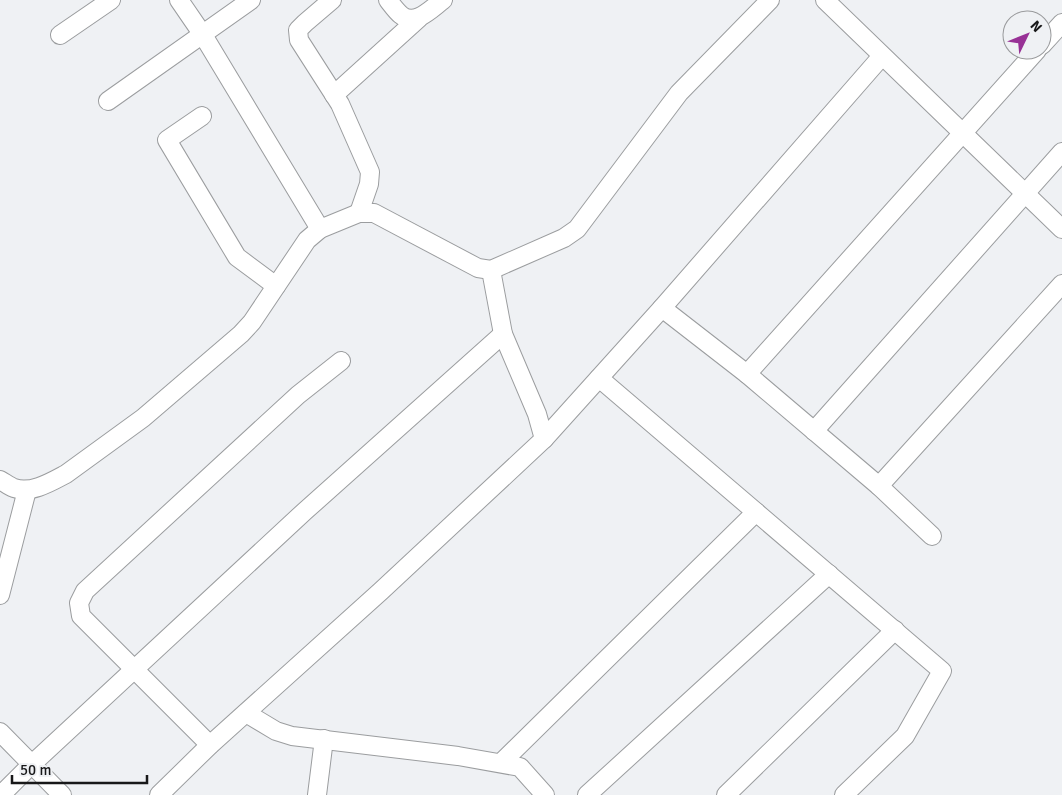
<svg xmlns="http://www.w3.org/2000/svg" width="1062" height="795" viewBox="0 0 1062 795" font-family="Signika,sans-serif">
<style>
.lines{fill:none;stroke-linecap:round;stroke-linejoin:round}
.street-casing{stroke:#9b9d9f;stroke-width:20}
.street{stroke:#fff;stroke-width:18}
</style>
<rect width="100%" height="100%" fill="#eff1f4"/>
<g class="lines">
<g class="street-casing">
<g id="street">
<path d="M179,0L203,35L320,229"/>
<path d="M332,0L305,23L298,30L299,40L340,104L370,172L369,184L359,213"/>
<path d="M388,0C392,5 396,11 401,15C415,27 432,8 443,0"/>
<path d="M825,0L1062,229"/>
<path d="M60,35L111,0"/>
<path d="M1042,45L1062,23"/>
<path d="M334,95L419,18"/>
<path d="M108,101L251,0"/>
<path d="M202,116L167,140L237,257L276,286"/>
<path d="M491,270L503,334L537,414L544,439"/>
<path d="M662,308L747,374L879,486L932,536"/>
<path d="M747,374L1037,50"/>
<path d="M599,378L942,671L905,736L844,795"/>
<path d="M814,431L1062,152"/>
<path d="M0,480C4,482 9,486 14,488C31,494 51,482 66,474L143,418L241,334L252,322L307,240L320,229L359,213H374L478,268L491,270L564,238L577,229L679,93L770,0"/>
<path d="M879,486L1062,284"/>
<path d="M0,595L27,490"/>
<path d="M246,713L276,731L292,736L458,756L520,767L545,795"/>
<path d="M0,732L62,795"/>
<path d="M210,745L81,616L79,603L85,591L298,395L341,361"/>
<path d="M501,763L756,512"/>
<path d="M1,795L31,765L305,511L503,334"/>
<path d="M159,795L210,745L381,591L544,439L662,308L882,56"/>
<path d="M317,795L324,739"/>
<path d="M587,795L829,574"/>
<path d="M726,795L895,630"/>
</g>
</g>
<use href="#street" class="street"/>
</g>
<g transform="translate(1027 35) rotate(47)"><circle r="24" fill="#eff1f4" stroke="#999a9c"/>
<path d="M0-4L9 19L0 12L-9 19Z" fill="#983196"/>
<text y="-8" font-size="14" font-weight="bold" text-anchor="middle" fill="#181819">N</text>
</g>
<path d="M12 775v8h135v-8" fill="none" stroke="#181819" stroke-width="2.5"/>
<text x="20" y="775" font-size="15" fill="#181819" stroke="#eff1f4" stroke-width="4" paint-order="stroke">50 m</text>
</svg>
